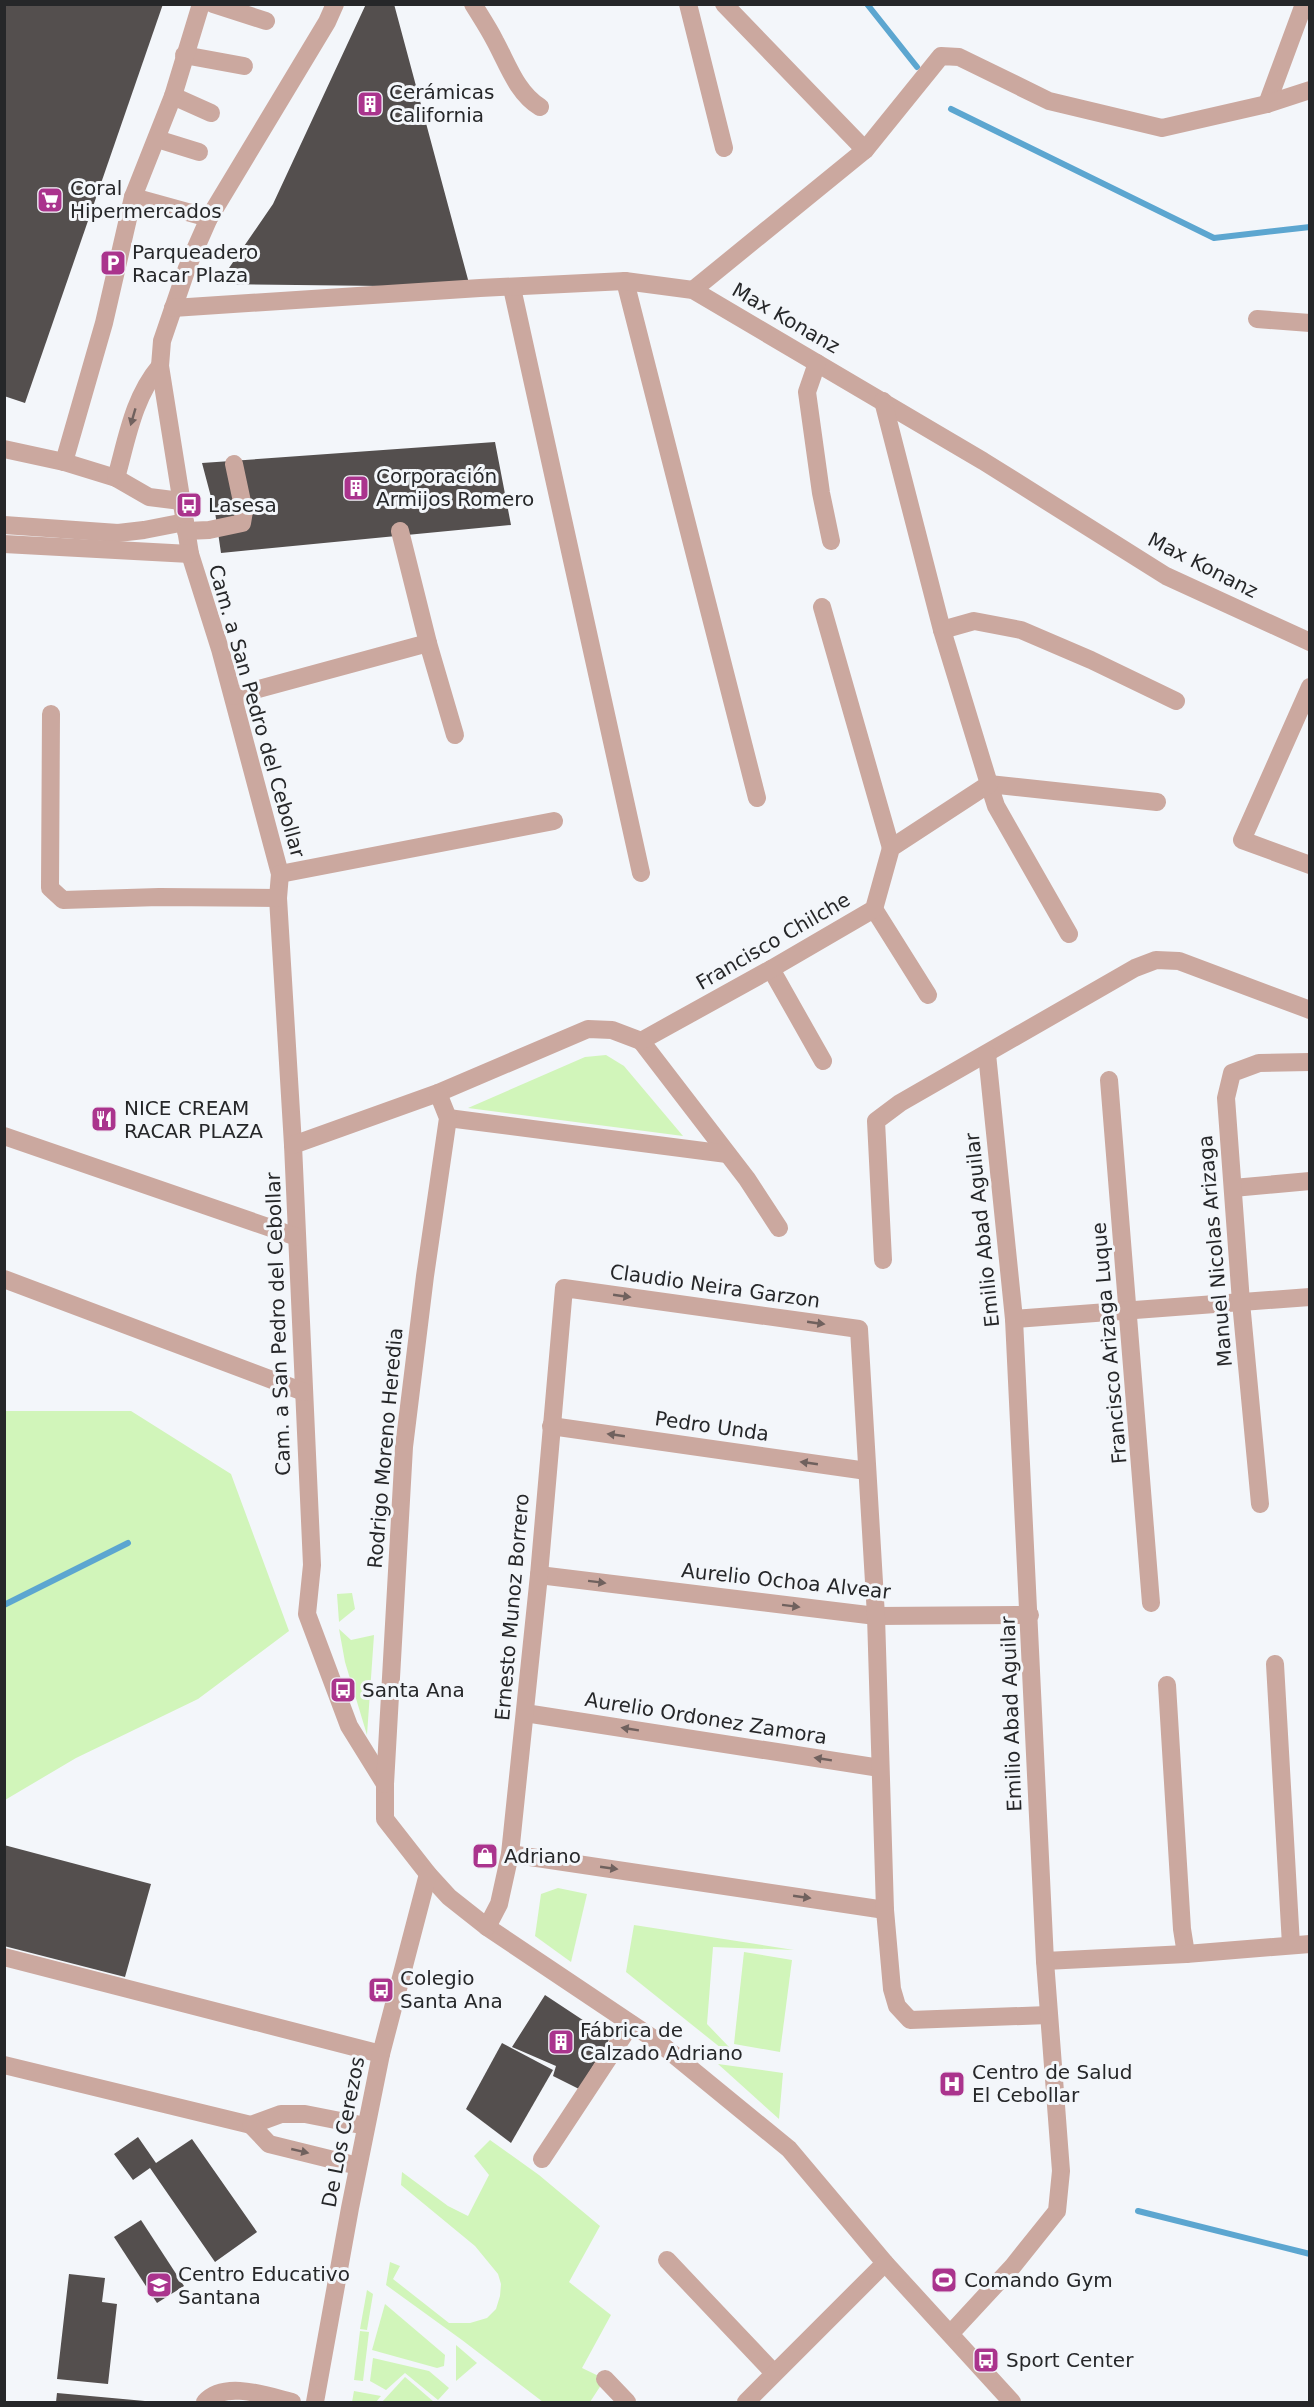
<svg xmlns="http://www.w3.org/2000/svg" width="1314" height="2407" viewBox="0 0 1314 2407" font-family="'DejaVu Sans',sans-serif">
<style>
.green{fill:#d1f5ba}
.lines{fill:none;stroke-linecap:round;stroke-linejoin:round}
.stream{stroke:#5ca6d0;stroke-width:6}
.building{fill:#544f4e}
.minor{stroke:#cba89f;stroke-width:18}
.oneway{fill:#70615e}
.labels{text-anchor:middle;stroke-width:6;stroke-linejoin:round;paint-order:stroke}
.poi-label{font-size:20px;fill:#262729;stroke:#f3f6fa;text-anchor:start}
.street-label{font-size:20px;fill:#262729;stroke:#f3f6fa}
</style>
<rect width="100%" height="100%" fill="#f3f6fa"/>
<g class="green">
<path d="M606,1055L624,1066L683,1136L468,1108L585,1057Z"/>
<path d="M5,1411H131L231,1474L289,1631L198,1699L76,1758L5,1800Z"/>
<path d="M352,1593L355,1609L339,1622L337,1594Z"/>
<path d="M339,1629L351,1640L374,1635L367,1735L345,1662Z"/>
<path d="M558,1888L587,1894L571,1962L535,1936L541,1894Z"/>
<path d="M634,1925L794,1950L713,1947L707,2024L729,2047L721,2048L626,1972Z"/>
<path d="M744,1952L792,1960L780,2052L734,2044Z"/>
<path d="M718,2064L783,2073L779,2119Z"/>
<path d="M490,2140L539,2175L600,2226L569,2282L611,2315L582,2368L605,2379L590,2402H543L462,2340L386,2285L390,2262L400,2266L393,2279L449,2323H470L487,2318L496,2309L500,2296L501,2284L498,2274L475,2246L401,2185L402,2172L448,2206L468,2216L489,2175L474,2156Z"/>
<path d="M367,2290L373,2294L367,2330L360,2329Z"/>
<path d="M385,2304L445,2355L444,2366L437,2368L372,2350Z"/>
<path d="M360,2331L369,2332L363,2381L354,2380Z"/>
<path d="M456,2345L477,2363L456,2381Z"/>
<path d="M373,2358L429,2371L449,2388L438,2400L405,2373L386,2390L370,2381Z"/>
<path d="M405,2377L434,2402H382Z"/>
<path d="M354,2391L381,2396L376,2402H352Z"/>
</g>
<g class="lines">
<g class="stream">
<path d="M867,4L917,67"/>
<path d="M951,109L1214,238L1310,227"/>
<path d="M4,1605L128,1543"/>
<path d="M1138,2211L1310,2254"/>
</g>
</g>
<g class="building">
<path d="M4,4H163L25,403L4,396Z"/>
<path d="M366,4H394L470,287L218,284L273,204Z"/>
<path d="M495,442L511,525L221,553L215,512L202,463Z"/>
<path d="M4,1845L151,1884L125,1977L4,1946Z"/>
<path d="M545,1995L610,2038L579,2089L553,2076L556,2066L512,2047Z"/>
<path d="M502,2043L553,2070L511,2143L466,2109Z"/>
<path d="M138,2137L156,2163L192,2139L257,2232L215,2262L150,2168L133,2180L114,2154Z"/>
<path d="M141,2220L184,2286L157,2303L114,2237Z"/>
<path d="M69,2274L105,2278L102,2302L117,2304L108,2384L57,2379Z"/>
<path d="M57,2393L145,2401V2402H56Z"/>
</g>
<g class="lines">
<g class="minor">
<path d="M213,4L266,21"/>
<path d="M335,4L327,22L209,218L187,268L162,341L160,366L190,554L220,649L280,874L278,898L293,1145L312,1565L307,1614L349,1726L385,1784V1819L428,1874L449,1897L487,1927L657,2041L789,2149L885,2263L1012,2402"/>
<path d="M473,4C481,17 489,29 495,41C508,65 517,93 540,107"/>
<path d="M688,4L724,148"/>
<path d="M724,4L865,150"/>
<path d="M184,55L244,66"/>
<path d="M173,96L211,113"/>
<path d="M1267,104L1304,4"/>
<path d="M157,139L199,152"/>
<path d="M133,197L209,218"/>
<path d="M625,281L757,798"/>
<path d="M512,288L641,873"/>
<path d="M693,290L865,150L941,56L959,57L1049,101L1162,128L1267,104L1310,90"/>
<path d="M173,308L480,288L625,281L693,290L983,461L1166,576L1310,642"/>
<path d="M1257,319L1310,323"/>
<path d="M817,363L807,392L821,493L831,541"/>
<path d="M4,449L64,462L116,478L149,497L181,501"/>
<path d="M64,462L104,323L133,197L173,96L201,4"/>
<path d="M116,478C127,439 133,398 160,366"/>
<path d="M4,525L118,533L144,530L185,522"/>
<path d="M186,531L209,530L242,523L244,511L234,464"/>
<path d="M4,544L190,554"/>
<path d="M822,607L891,848"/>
<path d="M942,630L974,621L1021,630L1091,660L1176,701"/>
<path d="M428,643L455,735"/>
<path d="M1310,687L1242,840L1310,865"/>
<path d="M233,696L428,643L400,531"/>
<path d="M51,714L50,888L63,900L159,897L278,898"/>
<path d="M280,874L554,821"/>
<path d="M874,909L928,995"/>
<path d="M1069,934L996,806L989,784L1157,802"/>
<path d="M771,969L823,1061"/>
<path d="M641,1041L747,1179L779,1228"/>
<path d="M1109,1080L1151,1603"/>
<path d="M448,1118L727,1154"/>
<path d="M4,1136L297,1237"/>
<path d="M293,1145L438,1093L588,1029L612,1030L641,1041L771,969L874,909L891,848L989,784L942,630L883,401"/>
<path d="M1233,1188L1310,1181"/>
<path d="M883,1260L876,1121L900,1103L1135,968L1156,960L1179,961L1310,1010"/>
<path d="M4,1279L304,1392"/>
<path d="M1014,1319L1310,1297"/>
<path d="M551,1426L867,1471"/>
<path d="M1260,1504L1241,1302L1226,1098L1232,1073L1259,1063L1310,1062"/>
<path d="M539,1575L876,1616L1030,1615"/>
<path d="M1275,1664L1291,1945"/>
<path d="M1167,1685L1182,1929L1186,1954"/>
<path d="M525,1713L880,1768"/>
<path d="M385,1784L404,1447L425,1276L448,1118L438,1093"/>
<path d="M510,1854L885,1910"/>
<path d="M487,1927L499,1904L510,1854L539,1575L564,1288L859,1329L876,1616L885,1910L892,1989L897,2006L910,2020L1048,2015"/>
<path d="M4,1957L381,2054"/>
<path d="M1045,1961L1186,1954L1310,1944"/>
<path d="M4,2065L251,2125L281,2114H305L366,2126"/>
<path d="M251,2125L269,2144L358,2166"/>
<path d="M542,2159L631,2024"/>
<path d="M667,2260L774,2373"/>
<path d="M951,2333L1013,2266L1057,2211L1061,2171L1045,1961L1014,1319L987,1054"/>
<path d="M605,2379L627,2402"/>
<path d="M205,2402C225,2380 267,2396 292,2402"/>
<path d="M315,2402L350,2208L381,2054L428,1874"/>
<path d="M746,2402L885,2263"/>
</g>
</g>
<defs><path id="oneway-solid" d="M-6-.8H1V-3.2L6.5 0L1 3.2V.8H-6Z" transform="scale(1.5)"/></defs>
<g class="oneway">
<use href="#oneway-solid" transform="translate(133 417) rotate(106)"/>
<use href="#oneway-solid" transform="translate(622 1296) rotate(8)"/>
<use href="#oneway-solid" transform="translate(816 1323) rotate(8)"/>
<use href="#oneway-solid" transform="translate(616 1435) rotate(-172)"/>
<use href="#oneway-solid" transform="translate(809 1463) rotate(-172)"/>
<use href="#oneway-solid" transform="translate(597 1582) rotate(7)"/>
<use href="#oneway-solid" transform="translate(791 1606) rotate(7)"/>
<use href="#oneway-solid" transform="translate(630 1729) rotate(-171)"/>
<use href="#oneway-solid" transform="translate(823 1759) rotate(-171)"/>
<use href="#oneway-solid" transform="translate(609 1868) rotate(8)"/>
<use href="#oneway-solid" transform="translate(802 1897) rotate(8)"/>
<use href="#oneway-solid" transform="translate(300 2151) rotate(13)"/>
</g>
<defs>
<g id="building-square" transform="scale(1.35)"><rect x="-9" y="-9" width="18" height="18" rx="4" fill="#aa348d" stroke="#f3f6fa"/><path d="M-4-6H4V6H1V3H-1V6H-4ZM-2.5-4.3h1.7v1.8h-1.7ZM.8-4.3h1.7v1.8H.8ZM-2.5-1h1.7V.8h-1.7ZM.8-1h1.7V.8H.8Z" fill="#fff"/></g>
<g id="supermarket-square" transform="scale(1.35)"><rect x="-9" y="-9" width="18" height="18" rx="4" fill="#aa348d" stroke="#f3f6fa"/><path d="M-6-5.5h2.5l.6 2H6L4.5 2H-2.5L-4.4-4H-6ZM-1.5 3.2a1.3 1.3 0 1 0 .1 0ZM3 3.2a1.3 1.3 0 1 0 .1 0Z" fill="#fff"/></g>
<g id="parking-square" transform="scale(1.35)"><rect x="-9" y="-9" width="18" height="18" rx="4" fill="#aa348d" stroke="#f3f6fa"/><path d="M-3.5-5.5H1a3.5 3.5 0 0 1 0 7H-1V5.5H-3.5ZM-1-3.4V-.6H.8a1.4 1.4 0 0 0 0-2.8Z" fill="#fff"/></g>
<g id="bus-square" transform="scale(1.35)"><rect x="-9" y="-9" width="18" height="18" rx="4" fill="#aa348d" stroke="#f3f6fa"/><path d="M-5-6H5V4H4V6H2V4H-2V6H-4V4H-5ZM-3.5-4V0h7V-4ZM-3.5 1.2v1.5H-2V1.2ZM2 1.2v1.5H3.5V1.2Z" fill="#fff"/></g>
<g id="restaurant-square" transform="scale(1.35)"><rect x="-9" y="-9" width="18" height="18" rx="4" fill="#aa348d" stroke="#f3f6fa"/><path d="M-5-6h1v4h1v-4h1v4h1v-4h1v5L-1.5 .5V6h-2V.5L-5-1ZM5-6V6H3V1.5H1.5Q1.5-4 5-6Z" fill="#fff"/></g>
<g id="shop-square" transform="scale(1.35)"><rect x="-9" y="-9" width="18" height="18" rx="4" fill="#aa348d" stroke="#f3f6fa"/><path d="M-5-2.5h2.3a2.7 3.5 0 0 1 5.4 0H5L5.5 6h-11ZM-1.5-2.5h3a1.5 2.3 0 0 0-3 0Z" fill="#fff"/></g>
<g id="hospital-square" transform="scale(1.35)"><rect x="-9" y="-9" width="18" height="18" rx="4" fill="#aa348d" stroke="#f3f6fa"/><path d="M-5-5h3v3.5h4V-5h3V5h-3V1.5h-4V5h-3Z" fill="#fff"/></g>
<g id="stadium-square" transform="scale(1.35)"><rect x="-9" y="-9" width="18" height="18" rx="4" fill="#aa348d" stroke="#f3f6fa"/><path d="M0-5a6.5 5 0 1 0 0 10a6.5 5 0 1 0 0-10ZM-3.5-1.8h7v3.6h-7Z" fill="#fff"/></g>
<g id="school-square" transform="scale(1.35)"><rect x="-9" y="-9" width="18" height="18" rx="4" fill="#aa348d" stroke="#f3f6fa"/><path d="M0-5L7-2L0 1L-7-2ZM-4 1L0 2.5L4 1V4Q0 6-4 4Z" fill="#fff"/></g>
</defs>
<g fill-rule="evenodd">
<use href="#building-square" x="370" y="104"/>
<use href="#supermarket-square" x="50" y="200"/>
<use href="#parking-square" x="113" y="263"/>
<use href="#building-square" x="356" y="488"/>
<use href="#bus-square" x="189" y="505"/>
<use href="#restaurant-square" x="104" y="1119"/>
<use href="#bus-square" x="343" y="1690"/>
<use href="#shop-square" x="485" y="1856"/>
<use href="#bus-square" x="381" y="1990"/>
<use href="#building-square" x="561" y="2042"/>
<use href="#hospital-square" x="952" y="2084"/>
<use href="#stadium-square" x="944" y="2280"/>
<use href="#school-square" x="159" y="2285"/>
<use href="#bus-square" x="986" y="2360"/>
</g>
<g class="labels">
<g class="poi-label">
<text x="389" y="99">Cerámicas<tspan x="389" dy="23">California</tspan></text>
<text x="70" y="195">Coral<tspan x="70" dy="23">Hipermercados</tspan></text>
<text x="132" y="259">Parqueadero<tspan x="132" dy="23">Racar Plaza</tspan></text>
<text x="376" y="483">Corporación<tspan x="376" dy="23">Armijos Romero</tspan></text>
<text x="208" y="512">Lasesa</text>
<text x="124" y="1115">NICE CREAM<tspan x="124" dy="23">RACAR PLAZA</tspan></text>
<text x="362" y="1697">Santa Ana</text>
<text x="504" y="1863">Adriano</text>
<text x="400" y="1985">Colegio<tspan x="400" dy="23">Santa Ana</tspan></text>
<text x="580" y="2037">Fábrica de<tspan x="580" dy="23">Calzado Adriano</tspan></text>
<text x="972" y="2079">Centro de Salud<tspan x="972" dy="23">El Cebollar</tspan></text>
<text x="178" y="2281">Centro Educativo<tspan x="178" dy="23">Santana</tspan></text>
<text x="964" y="2287">Comando Gym</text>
<text x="1006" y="2367">Sport Center</text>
</g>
<g class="street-label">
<text transform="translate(786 318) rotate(30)" y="7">Max Konanz</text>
<text transform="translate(1203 565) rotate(27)" y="7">Max Konanz</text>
<text transform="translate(257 711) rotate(74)" y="7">Cam. a San Pedro del Cebollar</text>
<text transform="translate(773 941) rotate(-30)" y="7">Francisco Chilche</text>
<text transform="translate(982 1230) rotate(-96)" y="7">Emilio Abad Aguilar</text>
<text transform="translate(1215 1251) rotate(-95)" y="7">Manuel Nicolas Arizaga</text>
<text transform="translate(715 1286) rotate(8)" y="7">Claudio Neira Garzon</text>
<text transform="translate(278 1324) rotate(-92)" y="7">Cam. a San Pedro del Cebollar</text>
<text transform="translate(1109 1343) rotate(-95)" y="7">Francisco Arizaga Luque</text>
<text transform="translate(712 1426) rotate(8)" y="7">Pedro Unda</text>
<text transform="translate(385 1448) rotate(-85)" y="7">Rodrigo Moreno Heredia</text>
<text transform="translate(786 1581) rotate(6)" y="7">Aurelio Ochoa Alvear</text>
<text transform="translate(512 1607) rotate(-85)" y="7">Ernesto Munoz Borrero</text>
<text transform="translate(1011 1714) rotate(-92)" y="7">Emilio Abad Aguilar</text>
<text transform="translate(706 1718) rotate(9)" y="7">Aurelio Ordonez Zamora</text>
<text transform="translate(343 2132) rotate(-79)" y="7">De Los Cerezos</text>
</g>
</g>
<rect width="1314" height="2407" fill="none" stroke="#262729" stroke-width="12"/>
</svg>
